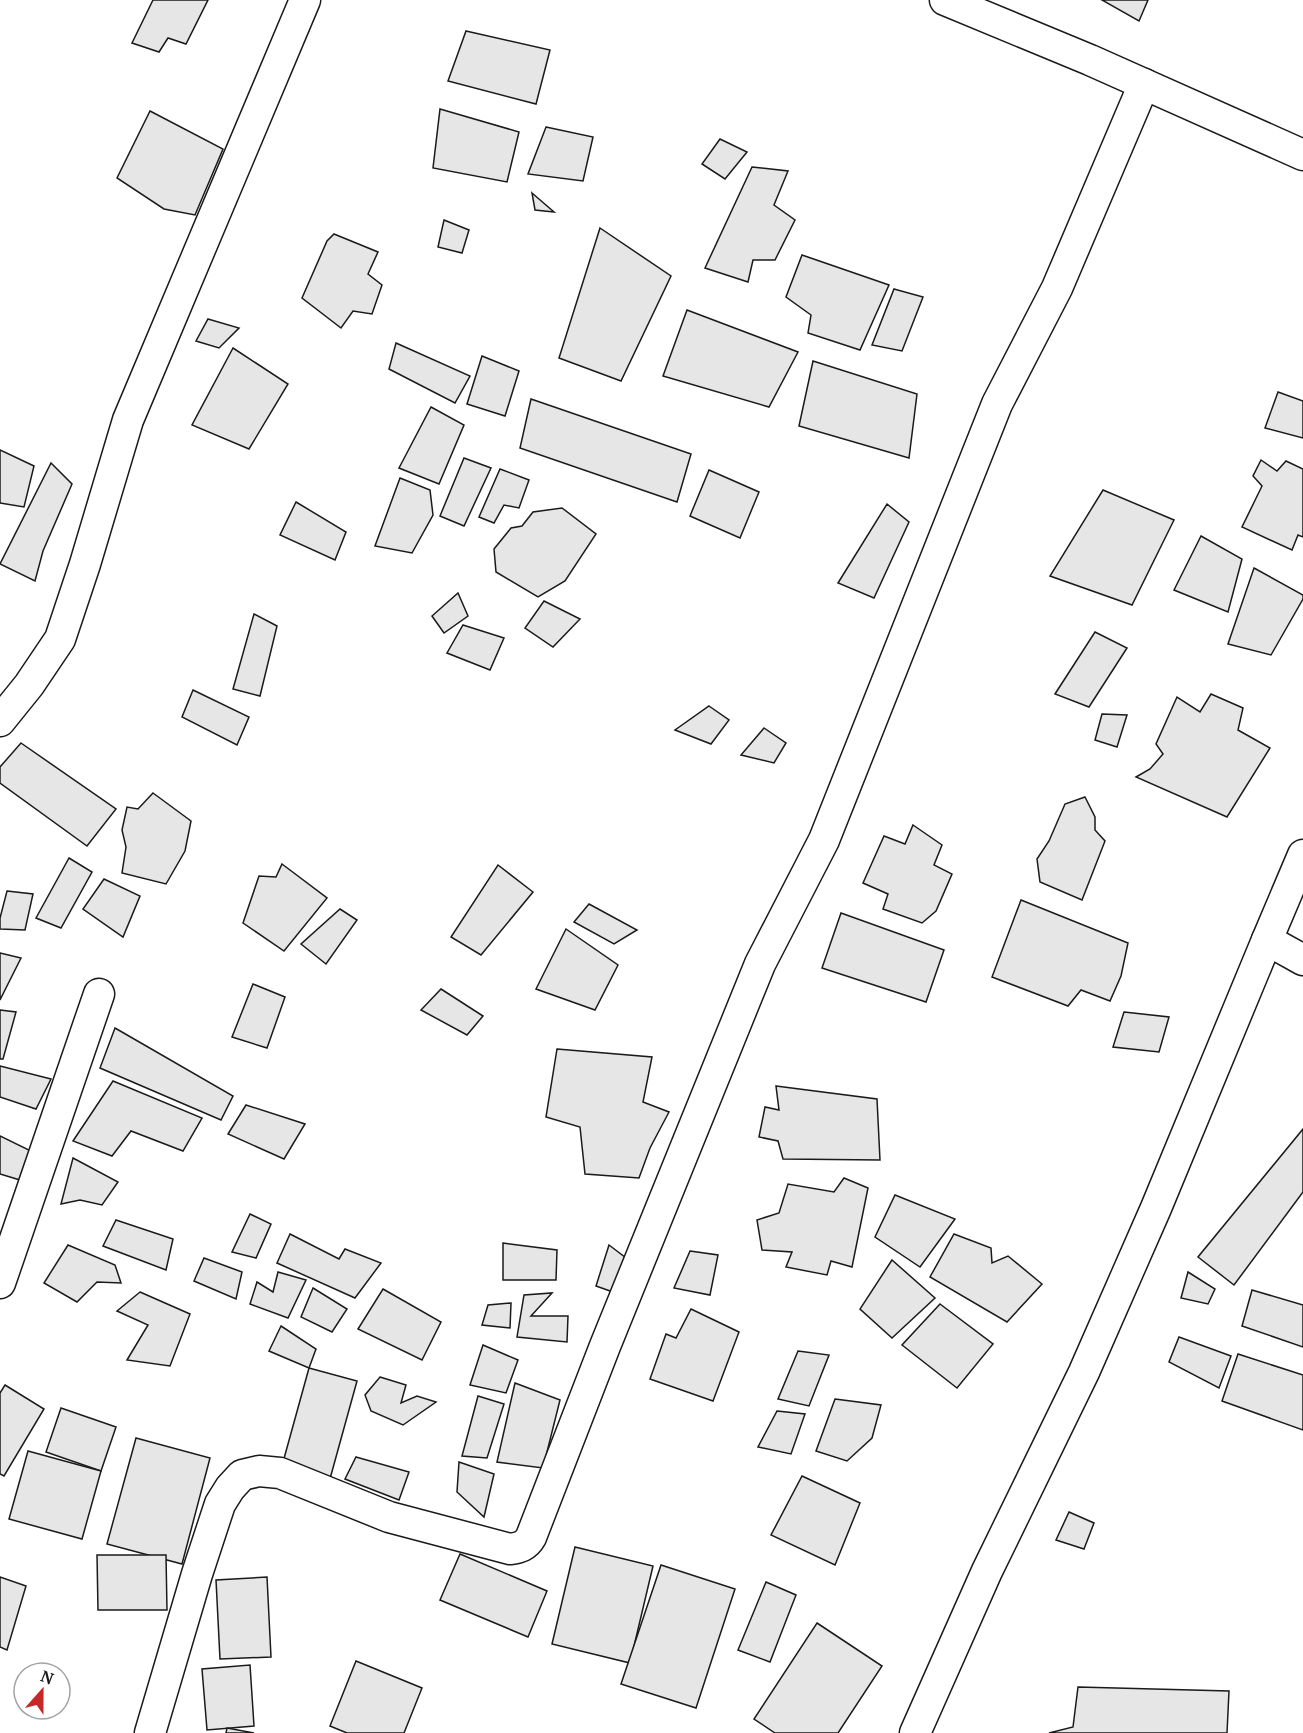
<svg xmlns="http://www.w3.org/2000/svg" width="1303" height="1733" viewBox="0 0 1303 1733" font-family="'PT Serif',serif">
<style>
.building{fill:#e6e6e6;stroke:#1a1a1a;stroke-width:1.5}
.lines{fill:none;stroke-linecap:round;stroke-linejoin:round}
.minor-casing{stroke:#1a1a1a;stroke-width:33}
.minor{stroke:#fff;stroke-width:30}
</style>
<rect width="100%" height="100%" fill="#fff"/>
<g class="building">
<path d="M153,0H208L186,44L168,38L159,52L132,43Z"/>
<path d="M1102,0H1148L1139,21Z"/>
<path d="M466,31L550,50L536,104L448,81Z"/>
<path d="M440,109L519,132L507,182L433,168Z"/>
<path d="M150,111L223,149L195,215L164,209L117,178Z"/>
<path d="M546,127L593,137L583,181L528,174Z"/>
<path d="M720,139L747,152L725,179L702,164Z"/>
<path d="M752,167L788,171L774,205L795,220L775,260H753L748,282L705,268Z"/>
<path d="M532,193L554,212L535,210Z"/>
<path d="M444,220L469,230L462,253L438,247Z"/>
<path d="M600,228L671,276L621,381L559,358Z"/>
<path d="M334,234L378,252L368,274L382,285L372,314L353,311L341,328L302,298L327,241Z"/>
<path d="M802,255L889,285L860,350L808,333L811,315L786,297Z"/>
<path d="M894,289L923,297L902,351L872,345Z"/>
<path d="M687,310L798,352L769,407L663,376Z"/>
<path d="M208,319L239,328L219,348L196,341Z"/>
<path d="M396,343L470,376L455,403L389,369Z"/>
<path d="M233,348L288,384L249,449L192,425Z"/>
<path d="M482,356L519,371L505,416L467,404Z"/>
<path d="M813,361L917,394L909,458L799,426Z"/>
<path d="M1278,392L1303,401V438L1265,428Z"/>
<path d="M531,399L691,454L677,502L520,448Z"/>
<path d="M431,407L464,425L439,484L399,468Z"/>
<path d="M0,450L34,466L24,507L0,503Z"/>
<path d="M464,458L491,468L464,526L440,516Z"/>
<path d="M1261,460L1277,471L1286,461L1303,469V537L1298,535L1292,550L1242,527L1262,486L1253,476Z"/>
<path d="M51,463L72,484L43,551L35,581L0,564Z"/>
<path d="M500,469L529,480L519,508L504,505L494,523L479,517Z"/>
<path d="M709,470L759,492L740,538L690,516Z"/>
<path d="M400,478L430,490L433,515L412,553L375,546Z"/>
<path d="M1103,490L1174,520L1132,605L1050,576Z"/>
<path d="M296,502L346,532L335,560L280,535Z"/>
<path d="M887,504L909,522L874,598L838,583Z"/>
<path d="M562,508L596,534L565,581L538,597L496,572L494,549L511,528L522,526L533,512Z"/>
<path d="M1201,536L1242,559L1228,612L1174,590Z"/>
<path d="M1254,568L1303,595V599L1271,655L1228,644Z"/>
<path d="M458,593L468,616L444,633L432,616Z"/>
<path d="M544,601L580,619L553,647L525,628Z"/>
<path d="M254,614L277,626L260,696L233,689Z"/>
<path d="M463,625L504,638L490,670L447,653Z"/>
<path d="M1095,632L1127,648L1089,707L1055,694Z"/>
<path d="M193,690L249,717L237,745L182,717Z"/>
<path d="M1211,694L1243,708L1238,730L1270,748L1227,817L1136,777L1150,769L1163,754L1156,744L1177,697L1200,712Z"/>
<path d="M709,706L729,720L711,744L675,730Z"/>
<path d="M1102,714L1127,715L1117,747L1095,740Z"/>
<path d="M764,728L786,743L774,763L741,755Z"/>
<path d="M21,743L116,809L87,846L0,783V767Z"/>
<path d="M153,793L191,821L185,851L166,884L122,873L126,847L122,830L127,807L138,809Z"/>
<path d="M1085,797L1095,817V830L1105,841L1082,900L1040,882L1037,859L1049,841L1065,804Z"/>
<path d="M913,825L942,845L934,865L952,874L936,911L922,923L883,909L888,894L863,883L884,836L905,844Z"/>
<path d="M69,858L92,872L61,928L36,918Z"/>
<path d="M282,864L327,898L284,951L243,923L259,876L276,877Z"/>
<path d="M498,865L533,892L481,955L451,937Z"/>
<path d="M104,879L140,896L123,937L83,909Z"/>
<path d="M7,891L33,894L25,930L0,929V918Z"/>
<path d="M1021,900L1128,943L1121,976L1110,1001L1081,990L1068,1006L992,977Z"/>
<path d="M589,904L637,930L614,944L574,922Z"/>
<path d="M340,909L357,920L326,964L301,944Z"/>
<path d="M841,913L944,950L926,1002L822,968Z"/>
<path d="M566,929L618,965L595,1010L536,989Z"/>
<path d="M0,953L21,958L0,1000Z"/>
<path d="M253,984L285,997L267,1048L232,1037Z"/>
<path d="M441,989L483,1016L467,1035L421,1010Z"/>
<path d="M0,1010L16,1012L3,1059H0Z"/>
<path d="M1124,1012L1169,1017L1159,1052L1113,1047Z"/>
<path d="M115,1028L233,1096L221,1120L100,1068Z"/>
<path d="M557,1049L652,1057L643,1102L669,1112L650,1148L639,1178L585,1174L580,1127L546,1117Z"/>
<path d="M0,1066L51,1079L36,1109L0,1097Z"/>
<path d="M113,1081L202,1118L183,1151L131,1131L112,1156L73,1141Z"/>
<path d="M776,1086L877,1099L880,1160L783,1159L778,1141L759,1137L765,1107L779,1110Z"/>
<path d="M246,1105L305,1124L284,1159L228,1134Z"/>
<path d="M1303,1129V1192L1234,1285L1198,1257Z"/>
<path d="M0,1136L33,1152L20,1180L0,1174Z"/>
<path d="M73,1158L118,1182L102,1205L80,1200L61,1204Z"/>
<path d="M844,1178L868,1188L852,1267L831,1261L827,1275L786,1267L792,1252L762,1250L757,1220L779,1213L788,1184L834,1192Z"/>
<path d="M895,1195L955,1219L920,1267L875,1237Z"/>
<path d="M250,1214L271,1224L256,1258L232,1252Z"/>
<path d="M116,1220L173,1239L166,1270L103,1246Z"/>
<path d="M290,1234L339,1259L345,1249L381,1263L355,1298L277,1263Z"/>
<path d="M954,1234L991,1248L992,1263L1008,1256L1042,1284L1007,1322L930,1277Z"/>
<path d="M503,1243L557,1250L556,1280H503Z"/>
<path d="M68,1245L115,1265L121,1283L97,1282L77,1302L44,1283Z"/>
<path d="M609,1245L630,1261L613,1292L596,1286Z"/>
<path d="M690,1251L718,1255L710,1295L674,1288Z"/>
<path d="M204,1258L242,1272L236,1299L194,1281Z"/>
<path d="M892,1260L935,1298L892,1338L860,1309Z"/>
<path d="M278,1272L306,1280L288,1318L250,1304L257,1282L273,1292Z"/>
<path d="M1188,1272L1215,1289L1208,1304L1181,1298Z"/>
<path d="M313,1288L347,1309L332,1332L301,1317Z"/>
<path d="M383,1289L441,1322L422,1360L358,1329Z"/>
<path d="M1252,1290L1303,1305V1347L1242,1326Z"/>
<path d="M140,1292L190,1314L170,1366L127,1360L148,1325L117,1311Z"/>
<path d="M552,1293L531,1316H568L567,1342L517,1337L524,1295Z"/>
<path d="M511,1303L510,1328L482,1325L488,1305Z"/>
<path d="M940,1304L993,1344L957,1388L902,1345Z"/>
<path d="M691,1309L739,1332L713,1401L650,1379L666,1334L676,1338Z"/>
<path d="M281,1326L316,1349L309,1368L269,1351Z"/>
<path d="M1179,1337L1231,1356L1219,1388L1169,1362Z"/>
<path d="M483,1345L518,1360L506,1393L470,1385Z"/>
<path d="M798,1351L829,1355L809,1406L778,1399Z"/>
<path d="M1238,1354L1303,1375V1430L1222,1401Z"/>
<path d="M309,1368L357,1381L328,1486L280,1473Z"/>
<path d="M380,1377L406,1385L401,1403L417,1396L436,1402L403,1425L371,1411L365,1395Z"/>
<path d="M515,1383L560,1400L543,1468L497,1462Z"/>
<path d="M5,1385L44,1409L4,1476L0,1474V1393Z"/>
<path d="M478,1396L504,1404L487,1458L462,1456Z"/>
<path d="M835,1399L881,1405L872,1438L847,1461L816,1451Z"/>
<path d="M61,1408L116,1427L101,1471L46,1452Z"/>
<path d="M777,1411L805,1414L791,1454L758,1447Z"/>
<path d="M136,1438L210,1458L182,1564L107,1544Z"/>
<path d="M28,1451L101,1471L82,1539L9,1519Z"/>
<path d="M356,1457L409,1472L399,1500L345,1479Z"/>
<path d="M459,1462L494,1474L484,1517L457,1492Z"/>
<path d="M802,1476L860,1503L835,1565L771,1535Z"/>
<path d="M1069,1512L1094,1523L1084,1549L1056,1540Z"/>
<path d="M575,1547L653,1566L630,1663L552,1644Z"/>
<path d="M460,1554L547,1591L528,1637L440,1600Z"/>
<path d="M97,1555H166L167,1610H98Z"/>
<path d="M661,1565L735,1589L696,1708L621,1684Z"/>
<path d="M0,1577L26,1586L7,1650L0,1647Z"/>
<path d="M267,1577L271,1657L220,1659L216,1580Z"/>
<path d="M766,1582L796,1595L770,1662L738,1650Z"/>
<path d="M817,1623L882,1666L838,1733H775L754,1719Z"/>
<path d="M356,1661L422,1688L404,1733H347L330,1726Z"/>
<path d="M250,1665L254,1726L207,1730L202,1669Z"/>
<path d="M1078,1687L1229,1691L1227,1733H1049L1073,1727Z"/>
<path d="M227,1728L254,1733H226Z"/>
</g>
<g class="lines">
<g class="minor-casing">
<g id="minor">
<path d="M945,0L1090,60L1303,155"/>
<path d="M0,721L29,685L60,639L85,564L128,420L305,0"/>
<path d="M1303,855L1267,940L1303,960"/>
<path d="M0,1283L99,994"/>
<path d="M150,1733L197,1574L220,1504L230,1488L242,1475L259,1471L280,1473L389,1517L510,1549C519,1548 526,1546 531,1537L605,1346L760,964L824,840L997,404L1057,288L1144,84"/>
<path d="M915,1733L987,1571L1084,1372L1156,1208L1267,940"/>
</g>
</g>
<use href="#minor" class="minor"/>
</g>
<g transform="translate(42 1691) rotate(21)"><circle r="28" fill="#ffffff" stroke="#a3a3a3" stroke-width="1.5"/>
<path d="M0-4.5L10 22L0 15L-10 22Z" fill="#c62828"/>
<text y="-9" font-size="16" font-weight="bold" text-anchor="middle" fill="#1a1a1a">N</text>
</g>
</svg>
